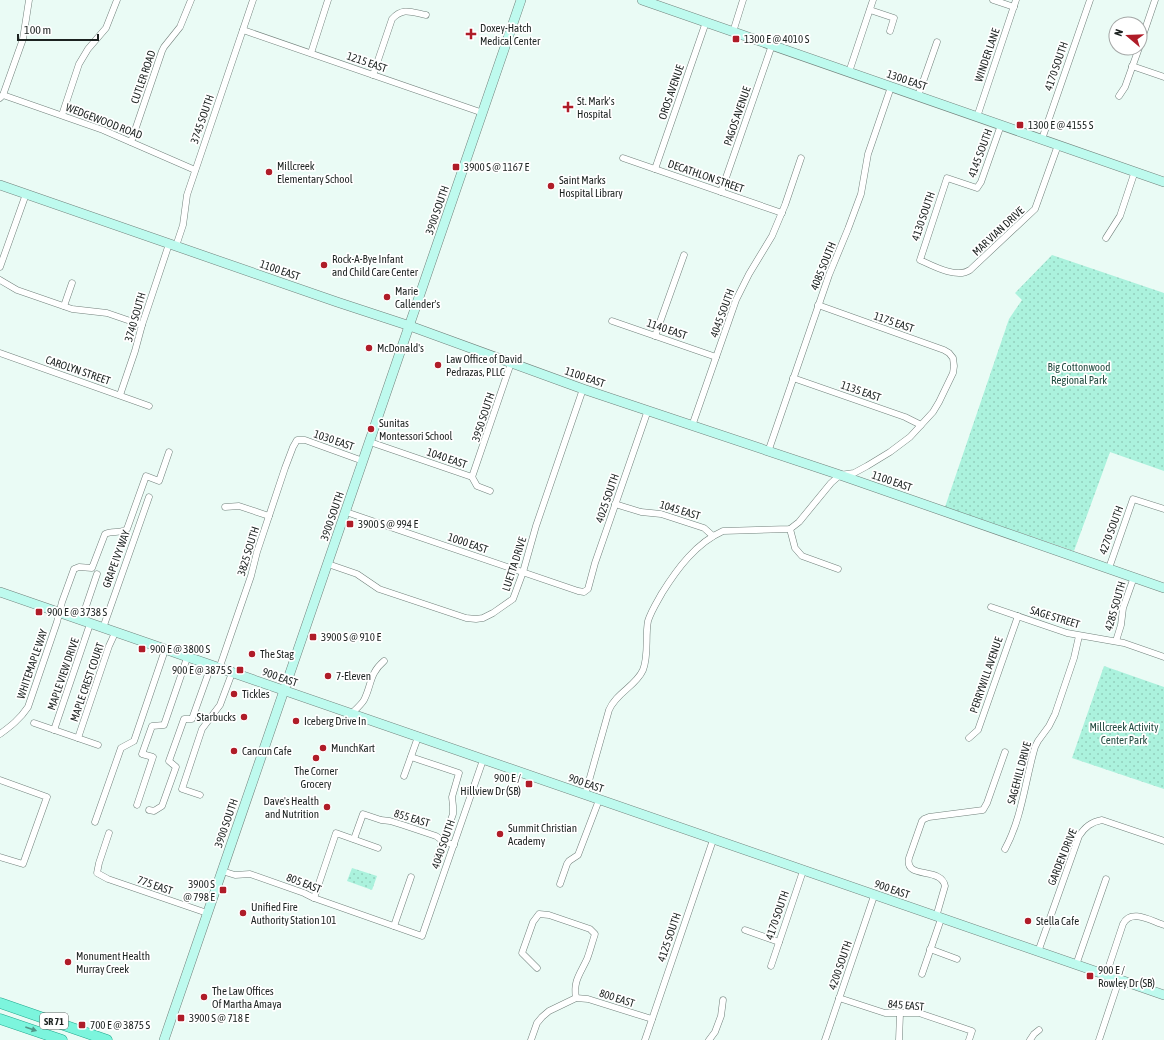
<svg xmlns="http://www.w3.org/2000/svg" width="1164" height="1040" viewBox="0 0 1164 1040" font-family="'Asap Condensed',sans-serif">
<style>
.park{fill:url(#park-dots)}
.lines{fill:none;stroke-linecap:round;stroke-linejoin:round}
.street-casing{stroke:#71807b;stroke-width:7}
.secondary-casing{stroke:#71807b;stroke-width:10}
.primary-casing{stroke:#22a78c;stroke-width:11}
.street{stroke:#fff;stroke-width:6}
.secondary{stroke:#befaee;stroke-width:9}
.primary{stroke:#7cf5dd;stroke-width:10}
.oneway{fill:#519688}
.poi-dot{fill:#af1c28;stroke:#fff;stroke-width:1.5}
.labels{text-anchor:middle;stroke-width:3.5;stroke-linejoin:round;paint-order:stroke}
.shield{fill:#fff;stroke:#606463;stroke-width:1}
.shield-label{font-size:10px;font-weight:bold;fill:#1c2220}
.poi-label{font-size:11px;fill:#1c2220;stroke:#fff;text-anchor:start}
.street-label{font-size:11px;fill:#1c2220;stroke:#fff}
.park-label{font-size:11px;fill:#234c41;stroke:#fff}
</style>
<defs>
<pattern id="park-dots" width="8" height="8" patternUnits="userSpaceOnUse"><rect width="8" height="8" fill="#abf2dd"/><path d="M2 2h.1M6 6h.1" fill="none" stroke="#93cfbd" stroke-width="1.8" stroke-linecap="round"/></pattern>
</defs>
<rect width="100%" height="100%" fill="#eafbf5"/>
<g class="park">
<path d="M1052,255L1164,293V471L1110,452L1074,551L945,507L1009,319L1022,300L1015,293Z"/>
<path d="M1104,666L1164,687V789L1072,758Z"/>
<path d="M352,868L377,876L372,890L347,881Z"/>
</g>
<g class="lines">
<g class="street-casing">
<g id="street">
<path d="M993,0L1014,7"/>
<path d="M870,10L894,18L890,31"/>
<path d="M243,30L483,113"/>
<path d="M733,32L743,0"/>
<path d="M1140,44L1155,0"/>
<path d="M311,53L328,0"/>
<path d="M1132,66L1164,77"/>
<path d="M849,72L873,0"/>
<path d="M373,75L392,19C403,7 411,12 426,15"/>
<path d="M3,95L103,130L195,170"/>
<path d="M918,96L937,42"/>
<path d="M1119,96L1125,87L1139,48"/>
<path d="M0,98L3,95L23,39L29,0"/>
<path d="M62,115L79,64L88,49L106,28L117,0"/>
<path d="M977,117L1016,0"/>
<path d="M1001,125L981,182L977,188L947,178L920,260C933,266 957,279 970,270L1035,209L1058,145"/>
<path d="M1042,139L1090,0"/>
<path d="M131,142L162,51L164,47L180,27L191,0"/>
<path d="M623,158L782,213"/>
<path d="M655,169L706,22"/>
<path d="M721,192L772,45"/>
<path d="M1106,238L1120,216L1135,171"/>
<path d="M176,246L183,225L187,195L253,0"/>
<path d="M0,267L26,194"/>
<path d="M0,280L17,290L72,309L107,313L142,325"/>
<path d="M64,306L72,283"/>
<path d="M612,321L716,357"/>
<path d="M655,336L684,255"/>
<path d="M0,353L149,406"/>
<path d="M793,378L905,417L921,425"/>
<path d="M120,395L135,351L142,325L169,244"/>
<path d="M692,426L736,300L749,274L772,236L785,205L801,158"/>
<path d="M370,442L472,477L477,486L490,491"/>
<path d="M768,452L829,275L848,229L861,194L868,154L891,87"/>
<path d="M472,477L511,363"/>
<path d="M615,504L641,512L661,514L704,528L713,536"/>
<path d="M225,507L239,506L269,516"/>
<path d="M346,512L578,591L584,592L588,589L595,563L648,410"/>
<path d="M790,529L795,548L802,556L838,569"/>
<path d="M328,564L357,574L379,589L466,618L476,619L483,618L493,613L513,599L523,572L536,526L583,389"/>
<path d="M1109,568L1133,499L1164,509"/>
<path d="M991,607L1067,633L1124,643L1164,657"/>
<path d="M81,621L97,574"/>
<path d="M103,628L149,497"/>
<path d="M1116,641L1121,625L1123,608L1134,577"/>
<path d="M219,669L251,576L257,552L285,468L293,447L297,440H305L363,461"/>
<path d="M351,714C355,710 361,705 364,700C372,684 369,674 384,661"/>
<path d="M34,723L98,745"/>
<path d="M54,730L90,624"/>
<path d="M0,734C11,726 20,719 28,707L57,622L62,602L74,569L79,567L92,568L105,534C112,530 121,534 127,529L146,476L159,481L169,452"/>
<path d="M78,738L109,646L115,633"/>
<path d="M969,738L978,730L1018,616"/>
<path d="M411,757L459,773L452,797L453,806V814L437,859"/>
<path d="M404,776L418,737"/>
<path d="M0,780L47,797L23,864L0,857"/>
<path d="M200,795L182,789L202,729L220,705L232,673"/>
<path d="M585,795L609,710C616,693 636,686 643,670C649,655 645,636 648,621C651,611 657,602 662,593C677,569 696,543 723,531L790,529L799,522L831,483L840,475L854,473L867,466L890,452L910,437L933,412L939,402L953,373L954,366L953,358L949,353L944,350L818,305"/>
<path d="M137,805L153,757L142,754L152,726L164,725L187,658"/>
<path d="M149,810L154,811L162,806L176,767L169,761L184,719H192L211,666"/>
<path d="M95,822L121,748L134,741L165,650"/>
<path d="M109,833L99,863L97,873L108,879L207,913"/>
<path d="M354,839L363,814L381,820L390,821L403,825L436,836L443,841L454,845"/>
<path d="M1005,849C1022,818 1025,781 1035,747L1038,741L1049,726L1055,714L1074,658L1079,636"/>
<path d="M222,871L235,875L250,874L304,893L314,898L422,936L483,760"/>
<path d="M560,884L567,864L569,861L578,855L599,800"/>
<path d="M314,898L336,833L378,848"/>
<path d="M936,917L945,886C941,866 904,880 909,858L922,821L924,819L929,817L983,810L987,803L1005,752"/>
<path d="M394,926L411,877"/>
<path d="M745,930L779,942"/>
<path d="M930,949L957,959"/>
<path d="M1038,952L1079,836C1085,827 1091,822 1102,820L1164,841"/>
<path d="M1076,965L1106,879"/>
<path d="M771,966L803,871"/>
<path d="M537,968L522,953L533,922L539,914L549,915L590,929L595,934C592,943 590,951 587,959C580,974 573,981 576,998"/>
<path d="M922,974L941,919"/>
<path d="M1106,975L1123,924C1131,908 1151,921 1164,925"/>
<path d="M839,998L885,1013H919L972,1031L969,1040"/>
<path d="M531,1040L537,1023L542,1017L549,1011L576,998L588,999L652,1019"/>
<path d="M645,1040L713,840"/>
<path d="M709,1040L715,1032L721,1016L723,1000"/>
<path d="M825,1040L874,896"/>
<path d="M899,1040L900,1014"/>
<path d="M1030,1040L1034,1034L1039,1030"/>
<path d="M1099,1040L1119,980"/>
</g>
</g>
<g class="secondary-casing">
<g id="secondary">
<path d="M642,0L1164,182"/>
<path d="M0,185L337,302L410,326L583,389L840,475L1164,588"/>
<path d="M0,592L1164,995"/>
<path d="M164,1040L521,0"/>
</g>
</g>
<g class="primary-casing">
<g id="primary">
<path d="M0,1003L107,1040"/>
<path d="M0,1019L62,1040"/>
</g>
</g>
<use href="#street" class="street"/>
<use href="#secondary" class="secondary"/>
<use href="#primary" class="primary"/>
</g>
<defs><path id="oneway-solid" d="M-6-.8H1V-3.2L6.5 0L1 3.2V.8H-6Z"/></defs>
<use class="oneway" href="#oneway-solid" transform="translate(31 1029) rotate(19)"/>
<g class="poi-dot">
<path d="M469 28h4v4h4v4h-4v4h-4v-4h-4v-4h4z"/>
<rect x="732" y="35" width="8" height="8" rx="2"/>
<path d="M566 101h4v4h4v4h-4v4h-4v-4h-4v-4h4z"/>
<rect x="1016" y="121" width="8" height="8" rx="2"/>
<rect x="452" y="163" width="8" height="8" rx="2"/>
<circle cx="269" cy="172" r="4"/>
<circle cx="551" cy="186" r="4"/>
<circle cx="324" cy="265" r="4"/>
<circle cx="387" cy="297" r="4"/>
<circle cx="369" cy="348" r="4"/>
<circle cx="438" cy="365" r="4"/>
<circle cx="371" cy="429" r="4"/>
<rect x="346" y="520" width="8" height="8" rx="2"/>
<rect x="35" y="608" width="8" height="8" rx="2"/>
<rect x="309" y="633" width="8" height="8" rx="2"/>
<rect x="138" y="645" width="8" height="8" rx="2"/>
<circle cx="252" cy="654" r="4"/>
<rect x="236" y="666" width="8" height="8" rx="2"/>
<circle cx="328" cy="676" r="4"/>
<circle cx="234" cy="694" r="4"/>
<circle cx="244" cy="717" r="4"/>
<circle cx="296" cy="721" r="4"/>
<circle cx="323" cy="748" r="4"/>
<circle cx="234" cy="751" r="4"/>
<circle cx="316" cy="758" r="4"/>
<rect x="525" y="780" width="8" height="8" rx="2"/>
<circle cx="327" cy="807" r="4"/>
<circle cx="500" cy="834" r="4"/>
<rect x="219" y="886" width="8" height="8" rx="2"/>
<circle cx="243" cy="913" r="4"/>
<circle cx="1028" cy="921" r="4"/>
<circle cx="68" cy="962" r="4"/>
<rect x="1086" y="972" width="8" height="8" rx="2"/>
<circle cx="204" cy="997" r="4"/>
<rect x="177" y="1014" width="8" height="8" rx="2"/>
<rect x="78" y="1021" width="8" height="8" rx="2"/>
</g>
<g class="labels">
<rect class="shield" x="40" y="1013" width="28" height="16" rx="3"/>
<g class="shield-label">
<text x="54" y="1025">SR 71</text>
</g>
<g class="poi-label">
<text x="480" y="32">Doxey-Hatch<tspan x="480" dy="13">Medical Center</tspan></text>
<text x="744" y="43">1300 E @ 4010 S</text>
<text x="577" y="105">St. Mark's<tspan x="577" dy="13">Hospital</tspan></text>
<text x="1028" y="129">1300 E @ 4155 S</text>
<text x="277" y="170">Millcreek<tspan x="277" dy="13">Elementary School</tspan></text>
<text x="464" y="171">3900 S @ 1167 E</text>
<text x="559" y="184">Saint Marks<tspan x="559" dy="13">Hospital Library</tspan></text>
<text x="332" y="263">Rock-A-Bye Infant<tspan x="332" dy="13">and Child Care Center</tspan></text>
<text x="395" y="295">Marie<tspan x="395" dy="13">Callender's</tspan></text>
<text x="377" y="352">McDonald's</text>
<text x="446" y="363">Law Office of David<tspan x="446" dy="13">Pedrazas, PLLC</tspan></text>
<text x="379" y="427">Sunitas<tspan x="379" dy="13">Montessori School</tspan></text>
<text x="358" y="528">3900 S @ 994 E</text>
<text x="47" y="616">900 E @ 3738 S</text>
<text x="321" y="641">3900 S @ 910 E</text>
<text x="150" y="653">900 E @ 3800 S</text>
<text x="260" y="658">The Stag</text>
<text x="232" y="674" text-anchor="end">900 E @ 3875 S</text>
<text x="336" y="680">7-Eleven</text>
<text x="242" y="698">Tickles</text>
<text x="236" y="721" text-anchor="end">Starbucks</text>
<text x="304" y="725">Iceberg Drive In</text>
<text x="331" y="752">MunchKart</text>
<text x="242" y="755">Cancun Cafe</text>
<text x="316" y="775" text-anchor="middle">The Corner<tspan x="316" dy="13">Grocery</tspan></text>
<text x="521" y="782" text-anchor="end">900 E /<tspan x="521" dy="13">Hillview Dr (SB)</tspan></text>
<text x="319" y="805" text-anchor="end">Dave's Health<tspan x="319" dy="13">and Nutrition</tspan></text>
<text x="508" y="832">Summit Christian<tspan x="508" dy="13">Academy</tspan></text>
<text x="215" y="888" text-anchor="end">3900 S<tspan x="215" dy="13">@ 798 E</tspan></text>
<text x="251" y="911">Unified Fire<tspan x="251" dy="13">Authority Station 101</tspan></text>
<text x="1036" y="925">Stella Cafe</text>
<text x="76" y="960">Monument Health<tspan x="76" dy="13">Murray Creek</tspan></text>
<text x="1098" y="974">900 E /<tspan x="1098" dy="13">Rowley Dr (SB)</tspan></text>
<text x="212" y="995">The Law Offices<tspan x="212" dy="13">Of Martha Amaya</tspan></text>
<text x="189" y="1022">3900 S @ 718 E</text>
<text x="90" y="1029">700 E @ 3875 S</text>
</g>
<g class="street-label">
<text transform="translate(987 55) rotate(-71)" y="4">WINDER LANE</text>
<text transform="translate(367 62) rotate(19)" y="4">1215 EAST</text>
<text transform="translate(1056 66) rotate(-71)" y="4">4170 SOUTH</text>
<text transform="translate(143 77) rotate(-71)" y="4">CUTLER ROAD</text>
<text transform="translate(907 80) rotate(19)" y="4">1300 EAST</text>
<text transform="translate(671 92) rotate(-71)" y="4">OROS AVENUE</text>
<text transform="translate(737 116) rotate(-71)" y="4">PAGOS AVENUE</text>
<text transform="translate(202 119) rotate(-71)" y="4">3745 SOUTH</text>
<text transform="translate(104 121) rotate(21)" y="4">WEDGEWOOD ROAD</text>
<text transform="translate(980 153) rotate(-70)" y="4">4145 SOUTH</text>
<text transform="translate(706 176) rotate(19)" y="4">DECATHLON STREET</text>
<text transform="translate(437 210) rotate(-71)" y="4">3900 SOUTH</text>
<text transform="translate(923 216) rotate(-71)" y="4">4130 SOUTH</text>
<text transform="translate(998 231) rotate(-43)" y="4">MAR VIAN DRIVE</text>
<text transform="translate(823 266) rotate(-68)" y="4">4085 SOUTH</text>
<text transform="translate(280 270) rotate(19)" y="4">1100 EAST</text>
<text transform="translate(722 313) rotate(-70)" y="4">4045 SOUTH</text>
<text transform="translate(135 317) rotate(-74)" y="4">3740 SOUTH</text>
<text transform="translate(894 322) rotate(19)" y="4">1175 EAST</text>
<text transform="translate(667 329) rotate(19)" y="4">1140 EAST</text>
<text transform="translate(78 370) rotate(19)" y="4">CAROLYN STREET</text>
<text transform="translate(585 377) rotate(19)" y="4">1100 EAST</text>
<text transform="translate(861 391) rotate(19)" y="4">1135 EAST</text>
<text transform="translate(483 417) rotate(-72)" y="4">3950 SOUTH</text>
<text transform="translate(334 440) rotate(19)" y="4">1030 EAST</text>
<text transform="translate(447 458) rotate(19)" y="4">1040 EAST</text>
<text transform="translate(892 481) rotate(19)" y="4">1100 EAST</text>
<text transform="translate(607 498) rotate(-71)" y="4">4025 SOUTH</text>
<text transform="translate(680 510) rotate(17)" y="4">1045 EAST</text>
<text transform="translate(332 516) rotate(-71)" y="4">3900 SOUTH</text>
<text transform="translate(1111 530) rotate(-70)" y="4">4270 SOUTH</text>
<text transform="translate(468 543) rotate(19)" y="4">1000 EAST</text>
<text transform="translate(248 551) rotate(-73)" y="4">3825 SOUTH</text>
<text transform="translate(116 559) rotate(-70)" y="4">GRAPE IVY WAY</text>
<text transform="translate(514 564) rotate(-72)" y="4">LUETTA DRIVE</text>
<text transform="translate(1115 606) rotate(-74)" y="4">4285 SOUTH</text>
<text transform="translate(1055 617) rotate(17)" y="4">SAGE STREET</text>
<text transform="translate(32 664) rotate(-71)" y="4">WHITEMAPLE WAY</text>
<text transform="translate(63 674) rotate(-71)" y="4">MAPLE VIEW DRIVE</text>
<text transform="translate(986 675) rotate(-71)" y="4">PERRYWILL AVENUE</text>
<text transform="translate(280 677) rotate(19)" y="4">900 EAST</text>
<text transform="translate(87 682) rotate(-71)" y="4">MAPLE CREST COURT</text>
<text transform="translate(1019 773) rotate(-75)" y="4">SAGEHILL DRIVE</text>
<text transform="translate(586 783) rotate(19)" y="4">900 EAST</text>
<text transform="translate(412 818) rotate(17)" y="4">855 EAST</text>
<text transform="translate(226 823) rotate(-71)" y="4">3900 SOUTH</text>
<text transform="translate(443 844) rotate(-71)" y="4">4040 SOUTH</text>
<text transform="translate(1062 857) rotate(-68)" y="4">GARDEN DRIVE</text>
<text transform="translate(304 883) rotate(21)" y="4">805 EAST</text>
<text transform="translate(155 885) rotate(19)" y="4">775 EAST</text>
<text transform="translate(892 889) rotate(19)" y="4">900 EAST</text>
<text transform="translate(777 915) rotate(-71)" y="4">4170 SOUTH</text>
<text transform="translate(669 937) rotate(-71)" y="4">4125 SOUTH</text>
<text transform="translate(840 965) rotate(-71)" y="4">4200 SOUTH</text>
<text transform="translate(617 998) rotate(18)" y="4">800 EAST</text>
<text transform="translate(906 1005) rotate(5)" y="4">845 EAST</text>
</g>
<g class="park-label">
<text x="1079" y="371">Big Cottonwood<tspan x="1079" dy="13">Regional Park</tspan></text>
<text x="1124" y="731">Millcreek Activity<tspan x="1124" dy="13">Center Park</tspan></text>
</g>
</g>
<g transform="translate(1128 36) rotate(289)"><circle r="19" fill="#ffffff" stroke="#a4a7a6"/>
<path d="M0-3L7 15L0 10L-7 15Z" fill="#af1c28"/>
<text y="-6" font-size="11" font-weight="bold" text-anchor="middle" fill="#1c2220">N</text>
</g>
<path d="M18 34v6h80v-6" fill="none" stroke="#1c2220" stroke-width="2"/>
<text x="24" y="34" font-size="12" fill="#1c2220" stroke="#ffffff" stroke-width="3" paint-order="stroke">100 m</text>
</svg>
